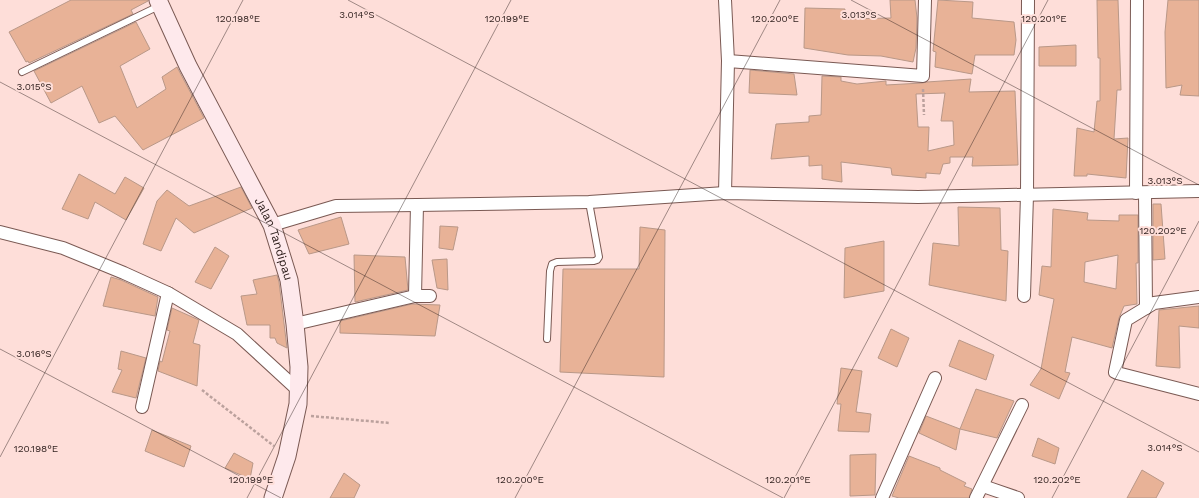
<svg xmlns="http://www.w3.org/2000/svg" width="1199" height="498" viewBox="0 0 1199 498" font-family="'Work Sans',sans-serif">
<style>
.building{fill:#e8b297;stroke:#b99888;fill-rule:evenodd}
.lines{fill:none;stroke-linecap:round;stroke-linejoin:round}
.lane-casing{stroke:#7a5953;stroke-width:8}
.street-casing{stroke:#7a5953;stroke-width:14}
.secondary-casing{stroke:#7a5953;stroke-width:19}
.path{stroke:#bba19d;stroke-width:2.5;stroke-dasharray:3 2;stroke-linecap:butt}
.lane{stroke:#fff;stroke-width:6}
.street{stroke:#fff;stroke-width:12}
.secondary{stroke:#fee9ec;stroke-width:17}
.ticks{fill:none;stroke:#2d1e1c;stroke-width:1;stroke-opacity:0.45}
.labels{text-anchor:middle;stroke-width:4;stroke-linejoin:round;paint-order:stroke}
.street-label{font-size:12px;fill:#2d1e1c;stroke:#feded9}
.ticks-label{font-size:10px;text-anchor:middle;fill:#2d1e1c;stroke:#feded9;stroke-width:4;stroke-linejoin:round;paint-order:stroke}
</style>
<rect width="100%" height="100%" fill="#feded9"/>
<g class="building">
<path d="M71,0H148V1L131,10L133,14L29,63L28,61L26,62L9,32Z"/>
<path d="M890,0H915L917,18L916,48L913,62L881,56L848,55L804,48L805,8L845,9L844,19L891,18Z"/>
<path d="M938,0L973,2L972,18L1014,22L1016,40L1014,55H975L972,74L935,67L936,52L933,51Z"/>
<path d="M1097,0H1118L1121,90H1117L1114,139L1128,138L1126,178L1087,174V176H1074L1077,128L1094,132L1097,101H1100V58H1098Z"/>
<path d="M1168,0H1199V96L1180,95L1182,85L1166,88L1165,32Z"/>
<path d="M136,22L150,49L120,66L137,108L166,89L162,77L177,67L204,118L143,150L115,116L99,123L82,86L51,103L34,71Z"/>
<path d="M1076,45V66H1039V47Z"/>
<path d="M750,70L794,74L797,95L749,93Z"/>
<path d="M822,76L841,77V81L857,84L886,81V85L922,83L927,82L971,79L969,92L1015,91L1018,165L972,166L973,157H950V163L943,164L940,174L926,173V178L892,175L891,168L841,162L842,182L822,179V165L809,166V156L771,159L776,124L809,122V116L821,115ZM945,93L941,121H953L954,145L928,151L929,127H918L916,94Z"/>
<path d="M79,174L115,194L125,177L144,188L126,220L95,202L88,219L62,209Z"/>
<path d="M241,187L252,208L194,233L176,218L161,251L143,244L157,201L167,190L189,206Z"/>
<path d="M1153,204H1161L1165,259L1153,260Z"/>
<path d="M958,207L1000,208L1001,250L1008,251L1006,301L929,285L933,243L959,246Z"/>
<path d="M1053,209L1088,213L1087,220L1119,221V215H1138V263H1136L1137,304L1124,306L1119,318L1112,348L1072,337L1065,372L1070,373L1059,399L1030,385L1041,369L1054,299L1039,295L1042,266L1051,267ZM1118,255L1116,289L1084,282L1085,262Z"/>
<path d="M341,217L349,244L309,254L298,230Z"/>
<path d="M440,226L458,227L453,250L439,248Z"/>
<path d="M640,227L665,230L664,377L560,372L563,269H639Z"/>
<path d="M884,241V291L844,298L845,248Z"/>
<path d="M215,247L229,256L211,289L195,282Z"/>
<path d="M354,255L405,257L408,290L355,302Z"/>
<path d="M447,259L448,290L437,288L432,260Z"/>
<path d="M277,275L279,282L287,348L277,343L275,338H270V325H247L241,296L257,294L253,280Z"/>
<path d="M111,277L121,280L158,297L155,316L103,306Z"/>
<path d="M412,304L440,305L435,336L340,333V321Z"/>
<path d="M1199,306V328L1179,326L1180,368L1156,366L1159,310Z"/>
<path d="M172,308L199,320L193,343L200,345L197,386L158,371L160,361L162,362L170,331L167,330Z"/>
<path d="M891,329L909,338L897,367L878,358Z"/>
<path d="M959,340L994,355L986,380L949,366Z"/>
<path d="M121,351L146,358L136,398L112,392L122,370L118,369Z"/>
<path d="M841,368L862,371L856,412L871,414L869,432L838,431L841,404H837Z"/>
<path d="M976,389L1014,401L997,438L960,429Z"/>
<path d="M926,416L960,429L956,450L919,433Z"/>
<path d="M152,430L191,446L184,467L145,451Z"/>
<path d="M1038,438L1059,448L1055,464L1032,456Z"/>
<path d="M234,453L253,463L250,479L225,468Z"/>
<path d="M876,454L875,495L850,496V455Z"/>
<path d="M909,456L940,468V470L966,483L964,486L972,489L969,498H899L892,496Z"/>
<path d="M1142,470L1164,483L1156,498H1127Z"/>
<path d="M344,473L360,485L354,498H330Z"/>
</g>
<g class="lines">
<g class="lane-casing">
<g id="lane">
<path d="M22,72L159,6"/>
<path d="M547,339L550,271L552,264L557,262L594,261L597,260L599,257L589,202"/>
</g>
</g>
<g class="street-casing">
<g id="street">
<path d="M728,61L923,76L925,0"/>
<path d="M725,193L728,61L725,0"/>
<path d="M1136,193L1137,0"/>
<path d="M1145,193L1146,308"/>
<path d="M272,225L336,206L417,205L589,202L725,193L918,197L1199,191"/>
<path d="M0,232L63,248L124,273L168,293L237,334L299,391"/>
<path d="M415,296L417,205"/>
<path d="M1024,296L1027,195L1028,0"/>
<path d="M1199,297L1154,303L1126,320L1115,372L1117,373L1199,394"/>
<path d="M295,324L415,296H430"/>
<path d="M142,407L168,293"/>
<path d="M983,486L1018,498"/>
<path d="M882,498L935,378"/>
<path d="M976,498L1022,405"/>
</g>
</g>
<g class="secondary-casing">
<g id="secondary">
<path id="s1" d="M158,0L188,66L272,225L289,280L295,324L299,367L298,404L287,456L273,498"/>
</g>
</g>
<g class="path">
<path d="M923,89L924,115"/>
<path d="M202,390L274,446"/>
<path d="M311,416L390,423"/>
</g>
<use href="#lane" class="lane"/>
<use href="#street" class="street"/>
<use href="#secondary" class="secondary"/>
</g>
<path class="ticks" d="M348,0L1199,452M851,0L1199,185M0,82L783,498M0,349L281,498M0,457L243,0M247,498L511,0M515,498L780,0M784,498L1048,0M1052,498L1199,221"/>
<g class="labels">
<g class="street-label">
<text dy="4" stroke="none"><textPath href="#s1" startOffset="266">Jalan Tandipau</textPath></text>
</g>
</g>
<g class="ticks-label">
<text x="357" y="18">3.014°S</text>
<text x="859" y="18">3.013°S</text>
<text x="238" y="22">120.198°E</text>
<text x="507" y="22">120.199°E</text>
<text x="775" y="22">120.200°E</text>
<text x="1044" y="22">120.201°E</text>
<text x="34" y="90">3.015°S</text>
<text x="1165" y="184">3.013°S</text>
<text x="1163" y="234">120.202°E</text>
<text x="34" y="357">3.016°S</text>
<text x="1165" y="451">3.014°S</text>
<text x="36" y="452">120.198°E</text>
<text x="251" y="483">120.199°E</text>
<text x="520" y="483">120.200°E</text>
<text x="788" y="483">120.201°E</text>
<text x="1057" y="483">120.202°E</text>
</g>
</svg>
